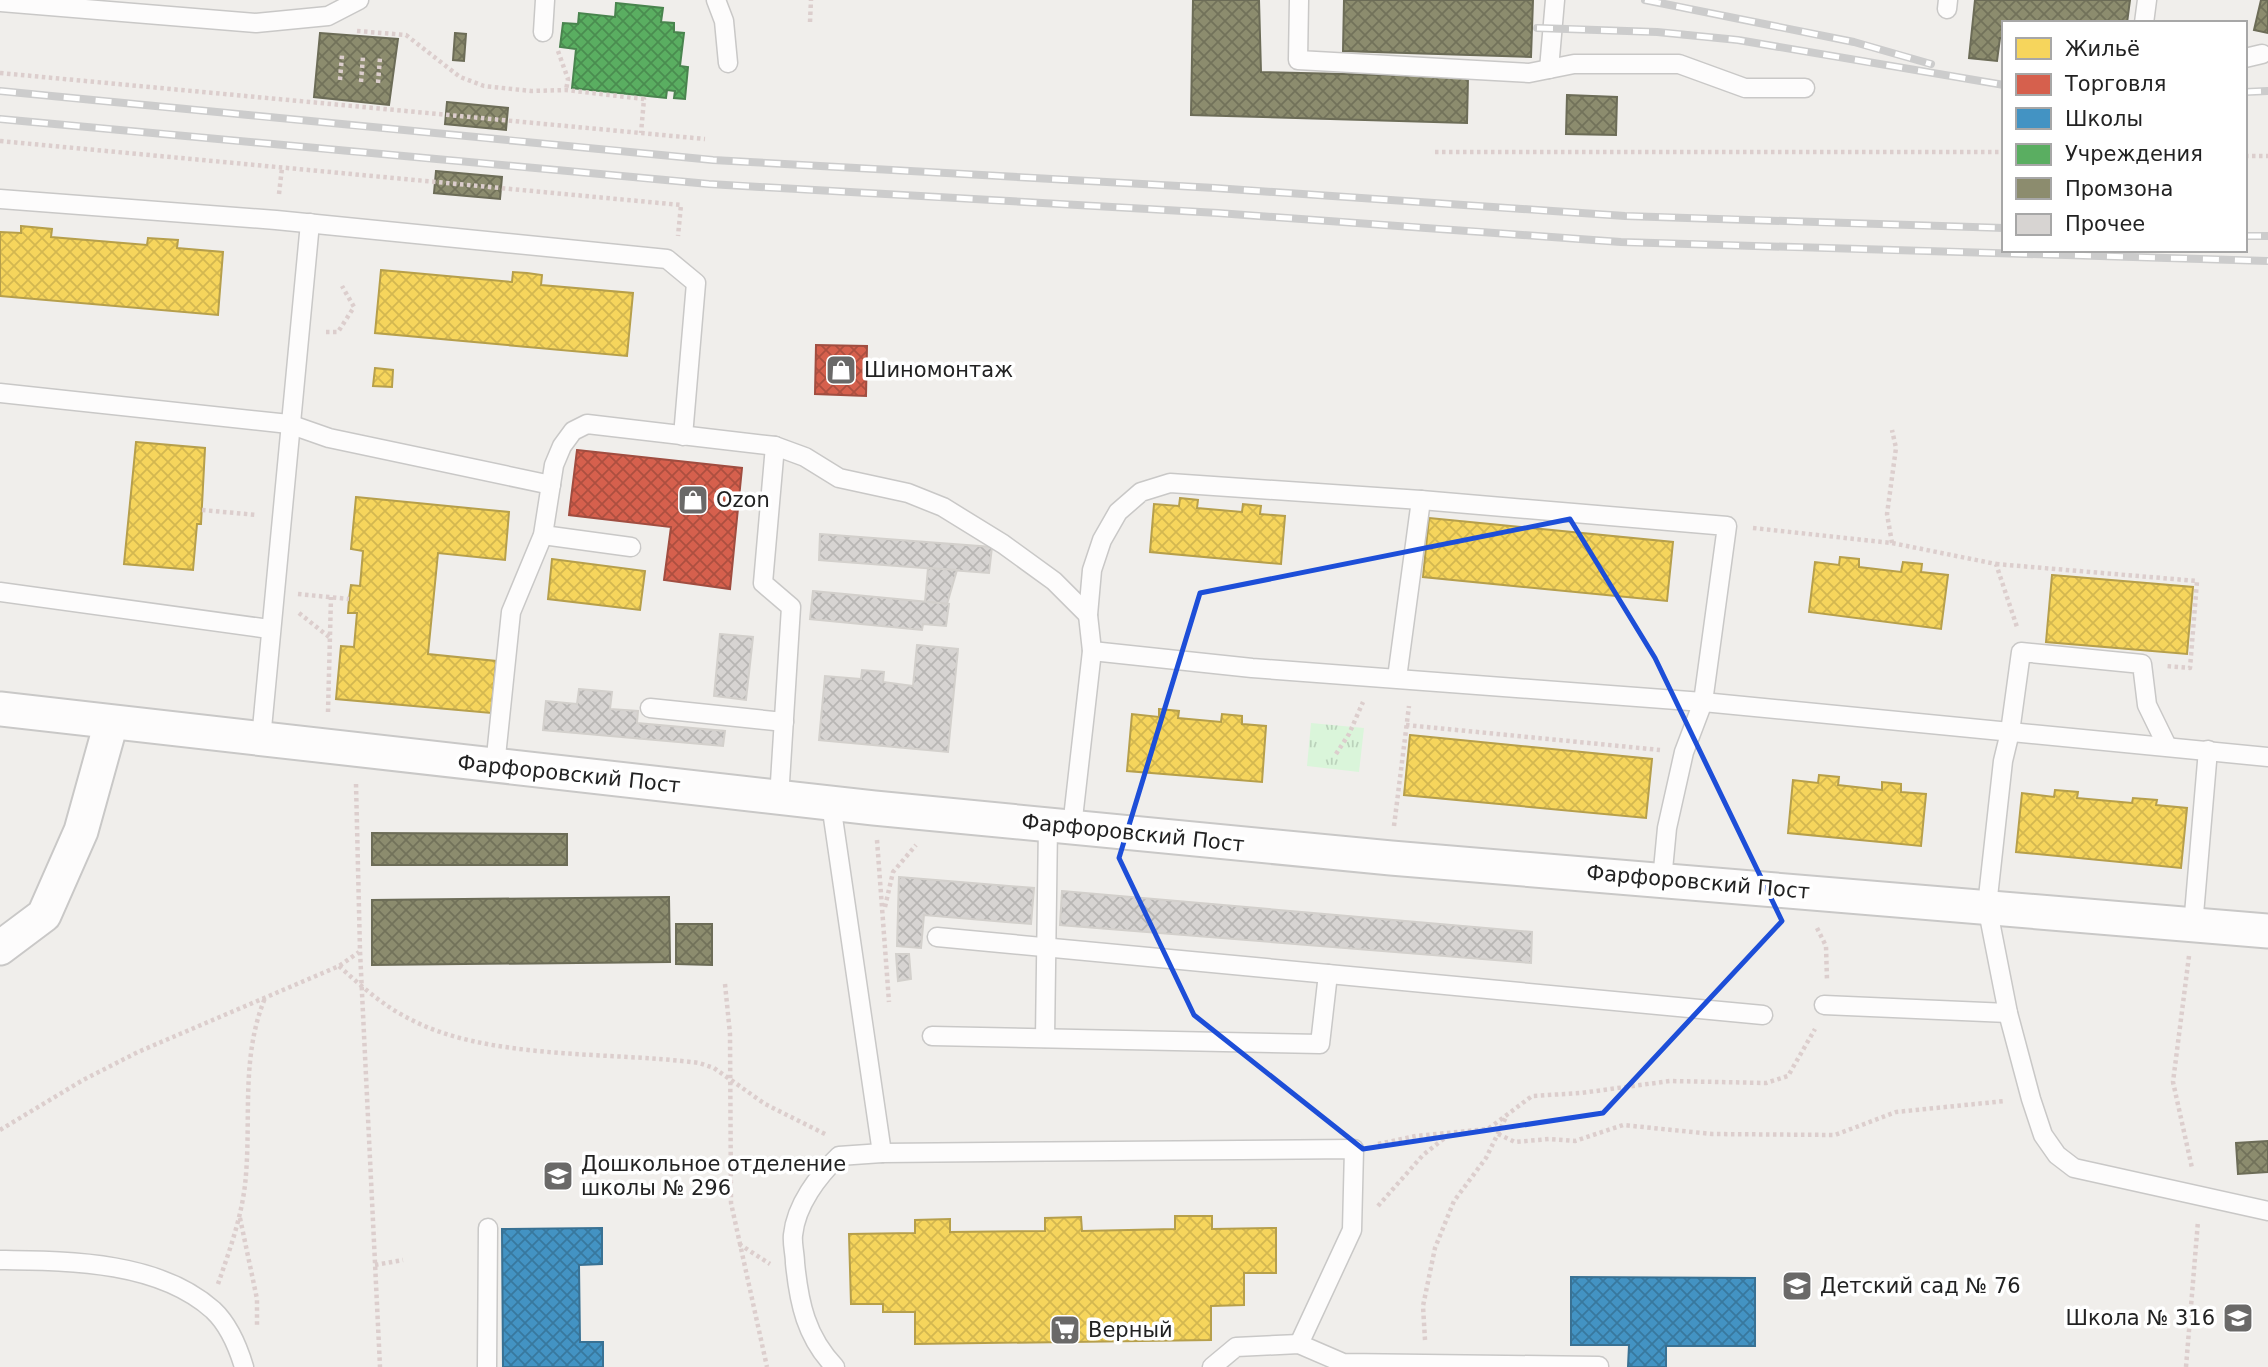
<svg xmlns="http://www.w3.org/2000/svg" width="2268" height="1367" viewBox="0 0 2268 1367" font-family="'DejaVu Sans',sans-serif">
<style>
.park{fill:url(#park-tufts)}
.homes{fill:url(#homes-cross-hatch);stroke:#b69f4b;stroke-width:2}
.shops{fill:url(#shops-cross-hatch);stroke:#a04d40;stroke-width:2}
.schools{fill:url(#schools-cross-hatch);stroke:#397193;stroke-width:2}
.public{fill:url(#public-cross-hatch);stroke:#49844e;stroke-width:2}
.industry{fill:url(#industry-cross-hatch);stroke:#6c6c57;stroke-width:2}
.building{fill:url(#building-cross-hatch);stroke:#d3d0cc;stroke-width:2}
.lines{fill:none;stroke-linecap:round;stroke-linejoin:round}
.service-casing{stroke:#c9c8c7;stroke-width:21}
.minor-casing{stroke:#c9c8c7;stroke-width:37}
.path{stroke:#dccecd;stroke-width:4.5;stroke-dasharray:3.5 3.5;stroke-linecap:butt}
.service{stroke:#fdfcfc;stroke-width:18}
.minor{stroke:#fdfcfc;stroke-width:33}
.rail-casing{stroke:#ccc;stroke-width:8}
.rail{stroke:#fff;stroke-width:5;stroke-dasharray:16;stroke-linecap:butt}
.marked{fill:none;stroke:#1d4ed8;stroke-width:5;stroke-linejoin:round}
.labels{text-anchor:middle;stroke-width:7;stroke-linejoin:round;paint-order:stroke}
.poi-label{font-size:21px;fill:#222;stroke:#fff;text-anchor:start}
.street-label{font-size:21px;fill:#222;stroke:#fff}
</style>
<defs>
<pattern id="park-tufts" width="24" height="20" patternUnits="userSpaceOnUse" patternTransform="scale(1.75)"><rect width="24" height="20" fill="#daf5da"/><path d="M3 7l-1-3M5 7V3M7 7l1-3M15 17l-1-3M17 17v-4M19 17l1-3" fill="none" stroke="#bbd2bb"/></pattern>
<pattern id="homes-cross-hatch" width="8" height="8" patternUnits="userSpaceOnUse" patternTransform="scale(1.75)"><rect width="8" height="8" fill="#f6d55c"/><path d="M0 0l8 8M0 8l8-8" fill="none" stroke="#d3b750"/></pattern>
<pattern id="shops-cross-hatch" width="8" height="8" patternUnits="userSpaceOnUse" patternTransform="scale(1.75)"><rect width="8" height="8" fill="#d6604d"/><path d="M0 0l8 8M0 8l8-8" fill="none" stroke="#ad4f40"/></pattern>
<pattern id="schools-cross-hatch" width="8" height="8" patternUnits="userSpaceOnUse" patternTransform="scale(1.75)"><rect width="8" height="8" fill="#4393c3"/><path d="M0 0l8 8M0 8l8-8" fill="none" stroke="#38789e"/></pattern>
<pattern id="public-cross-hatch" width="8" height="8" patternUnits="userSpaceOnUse" patternTransform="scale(1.75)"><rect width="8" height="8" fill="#5aae61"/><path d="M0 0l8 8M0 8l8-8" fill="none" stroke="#4a8d50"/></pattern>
<pattern id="industry-cross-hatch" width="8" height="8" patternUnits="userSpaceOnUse" patternTransform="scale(1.75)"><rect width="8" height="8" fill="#8c8c6e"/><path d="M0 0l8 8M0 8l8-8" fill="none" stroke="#72725a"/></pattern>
<pattern id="building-cross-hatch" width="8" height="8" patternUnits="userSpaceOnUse" patternTransform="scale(1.75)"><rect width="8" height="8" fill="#d7d4d2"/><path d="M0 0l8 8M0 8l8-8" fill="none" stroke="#b8b6b4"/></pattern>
</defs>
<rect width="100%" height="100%" fill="#f0eeeb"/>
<path class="park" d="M1311,723L1364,728L1359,772L1307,766Z"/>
<g class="homes">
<path d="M21,226L52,229L51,237L147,245L148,238L178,240L177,248L223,252L218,315L0,296V232L21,233Z"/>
<path d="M381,270L512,282L513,272L527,273L542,275L541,285L633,293L627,356L375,333Z"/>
<path d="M375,368L393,370L392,387L373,386Z"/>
<path d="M136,442L205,448L201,524H197L193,570L124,564Z"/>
<path d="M356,497L509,512L505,560L438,553L428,654L496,661L491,713L336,699L341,646L354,647L357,613H348L349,599L351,585L360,586L363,551L351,549Z"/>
<path d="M1180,498L1198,500L1197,508L1242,512L1243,504L1261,506L1260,514L1285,516L1281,564L1150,552L1154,504L1179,506Z"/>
<path d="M1429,518L1673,542L1667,601L1423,577Z"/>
<path d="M1840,557L1859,559V567L1901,572L1903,562L1922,564L1921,572L1948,575L1941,629L1809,612L1815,562L1839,565Z"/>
<path d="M552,559L645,571L640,610L548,599Z"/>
<path d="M2052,575L2193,587L2187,654L2046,642Z"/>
<path d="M1159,709L1179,711L1178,718L1221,722L1222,714L1242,716V724L1266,726L1262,782L1127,771L1132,714L1159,717Z"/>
<path d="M1410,735L1652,759L1646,818L1404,795Z"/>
<path d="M1819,775L1839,777L1838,785L1882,790V782L1892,783L1901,784V792L1926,794L1921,846L1788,833L1793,780L1818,783Z"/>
<path d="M2055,790L2078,792L2077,798L2132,803L2133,798L2157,800L2156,805L2187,808L2181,868L2016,852L2022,793L2054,797Z"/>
<path d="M1175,1216H1212V1229L1276,1228V1273H1244V1305L1211,1306V1340L915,1344V1312H883V1304H851L849,1234L915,1233V1220L950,1219V1232L1045,1231V1218L1081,1217L1082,1231L1175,1229Z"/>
</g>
<g class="shops">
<path d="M816,345L867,346L866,396L815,394Z"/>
<path d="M577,450L742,468L730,589L664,580L671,527L569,515Z"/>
</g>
<g class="schools">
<path d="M602,1228V1264L579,1265L580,1342H603V1367H503L502,1229Z"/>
<path d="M1571,1277L1755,1278V1346H1666V1367H1628L1629,1345H1571Z"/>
</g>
<path class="public" d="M616,3L663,8L661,22L674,23V32L684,33L680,66L688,67L685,99L674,98L675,91L667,90L666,98L572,88L576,49L560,47L563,23L578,24L579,13L615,17Z"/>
<g class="industry">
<path d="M1193,0H1259L1261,72L1468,77L1467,123L1191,115Z"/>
<path d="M1344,0H1533L1531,57L1343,51Z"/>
<path d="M1975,0H2130L2127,23H2004V38H2000L1997,61L1969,58Z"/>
<path d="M2261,0H2268V33L2254,30Z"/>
<path d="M320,33L398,39L389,105L314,97Z"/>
<path d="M455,33L466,34L464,61L453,60Z"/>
<path d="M1567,95L1617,97L1616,135L1566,134Z"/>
<path d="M447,102L508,108L506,130L445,124Z"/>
<path d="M436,171L502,177L500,199L434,193Z"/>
<path d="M372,833L567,834V865H372Z"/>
<path d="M669,897L670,962L372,965V900Z"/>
<path d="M676,924H712V965L676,964Z"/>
<path d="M2268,1141V1172L2238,1174L2236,1143Z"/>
</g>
<g class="building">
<path d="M820,534L992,547L989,573L819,560Z"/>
<path d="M928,568L957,570L947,604L925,602Z"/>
<path d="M813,591L949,604L946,626L923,624L922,630L810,619Z"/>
<path d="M720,634L753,637L746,700L714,696Z"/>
<path d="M917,645L958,649L948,752L819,740L825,676L861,679L862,670L884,672L883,682L913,686Z"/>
<path d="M579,689L612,692L610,709L638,711L637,723L725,731L723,746L543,730L546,701L577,704Z"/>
<path d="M899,877L1034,888L1031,924L924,915L921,948L897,946Z"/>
<path d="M1062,891L1532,932L1531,963L1060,925Z"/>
<path d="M896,954H909L911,979L898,981Z"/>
</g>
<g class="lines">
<g class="service-casing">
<g id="service">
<path d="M716,0L724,21L728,63"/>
<path d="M1299,0L1298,60L1529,73L1574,64H1679L1745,88H1805"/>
<path d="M0,2L256,23L328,16L359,0"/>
<path d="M1947,9L1948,0"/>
<path d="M2144,23L2147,0"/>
<path d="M543,32L545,0"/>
<path d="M2245,58L2262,54"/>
<path d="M1549,69L1555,0"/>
<path d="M0,199L276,220L667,259L696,283L683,436"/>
<path d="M0,393L289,424L329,438L551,485"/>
<path d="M775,446L763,583L791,607L779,798"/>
<path d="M543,535L631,547"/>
<path d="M0,592L269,629"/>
<path d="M1092,651L1252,668L1703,702L2268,757"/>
<path d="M1397,678L1421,500"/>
<path d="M650,708L784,722"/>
<path d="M261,739L310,223"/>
<path d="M2167,746L2147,705L2142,664L2021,652L2010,732L2003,761L1987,906L2008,1013L2031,1099L2043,1135L2057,1155L2074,1168L2268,1211"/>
<path d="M495,766L511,612L543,535L554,465L562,446L573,431L587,424L775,446L805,457L839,478L908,493L943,507L1003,544L1054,581L1088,615"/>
<path d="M831,804L882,1153"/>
<path d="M1072,827L1092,651L1088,615L1092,570L1102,540L1118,512L1141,492L1170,483L1421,500L1727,526L1703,702L1684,752L1667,828L1662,880"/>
<path d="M2193,926L2208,750"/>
<path d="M937,937L1763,1015"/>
<path d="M1824,1005L2008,1013"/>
<path d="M932,1036L1320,1044L1328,974"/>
<path d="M1045,1038L1048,825"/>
<path d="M0,1260C69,1261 158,1261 213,1310C229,1325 238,1347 244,1367"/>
<path d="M487,1367L488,1228"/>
<path d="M835,1367C806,1337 799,1303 795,1263C795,1254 792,1244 793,1235C796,1205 818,1176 839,1156L882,1153L1354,1149L1352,1230L1299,1344"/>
<path d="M1212,1367L1236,1347L1299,1344L1343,1363L1599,1366"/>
</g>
</g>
<g class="minor-casing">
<g id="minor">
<path d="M0,709L874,808L1391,858L2268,931"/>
<path d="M0,948L44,915L81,831L111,723"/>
</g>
</g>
<g class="path">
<path d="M810,22L811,0"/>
<path d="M357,31L406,35L460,77L484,86L531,91L566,90L644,99L641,133"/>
<path d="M558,51L568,79L566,90"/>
<path d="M0,73L705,139"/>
<path d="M340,80L342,55"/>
<path d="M361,82L363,56"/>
<path d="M378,83L380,58"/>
<path d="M0,141L681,205L678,236"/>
<path d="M1435,152H2004"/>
<path d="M2245,156H2268"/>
<path d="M279,194L282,168"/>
<path d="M326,332H338L354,307L342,286"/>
<path d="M202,510L257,515"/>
<path d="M1753,528L1892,543L1996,564L2017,627"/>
<path d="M1892,543L1887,514L1896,448L1892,430"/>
<path d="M1996,564L2197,581L2190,668L2166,666"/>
<path d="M298,594L349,599"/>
<path d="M299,613L329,637"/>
<path d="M328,712L331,597"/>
<path d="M1406,725L1660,750"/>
<path d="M1336,754L1349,734L1363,702"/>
<path d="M356,784L360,951L380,1367"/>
<path d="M1394,826L1409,706"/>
<path d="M877,840L889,1002"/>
<path d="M885,907L893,872L916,845"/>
<path d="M1817,928L1826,946L1827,980"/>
<path d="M2189,956L2173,1082L2192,1168"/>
<path d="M339,966C360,985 381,1004 406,1017C485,1061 610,1051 699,1063L714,1068L765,1104L827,1135"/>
<path d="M725,984L730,1034L731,1203L767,1367"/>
<path d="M0,1130L83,1080L138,1052L339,966L359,952"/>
<path d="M1498,1134L1515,1142L1549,1139L1575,1141L1623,1125L1712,1134L1835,1135L1896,1112L2005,1101"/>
<path d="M1378,1144L1416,1136L1488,1129L1532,1096L1581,1093L1670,1081L1766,1083L1788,1076L1815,1029"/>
<path d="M1378,1206L1423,1155L1451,1133"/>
<path d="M240,1218L257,1299V1326"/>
<path d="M739,1244L770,1264"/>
<path d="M375,1265L403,1260"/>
<path d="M218,1284C229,1252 241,1219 245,1185C252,1121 240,1059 265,998"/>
<path d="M1425,1340L1423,1306L1435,1248L1454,1201L1486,1158L1506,1117"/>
<path d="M2186,1367L2198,1221"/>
</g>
<use href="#service" class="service"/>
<use href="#minor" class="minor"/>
<g class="rail-casing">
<g id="rail">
<path d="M1645,0L1854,42L1931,64"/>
<path d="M1537,28L1657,32L1738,40L2004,85"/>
<path d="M0,91L713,160L1215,188L1625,216L2004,228"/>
<path d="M2245,92L2268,91"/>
<path d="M0,119L709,184L1218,213L1621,242L2268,261"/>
<path d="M2245,236H2268"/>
</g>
</g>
<use href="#rail" class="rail"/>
</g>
<path class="marked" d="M1570,519L1655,658L1782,921L1603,1113L1363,1149L1194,1015L1119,858L1200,593Z"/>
<defs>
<g id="shop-square" transform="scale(1.575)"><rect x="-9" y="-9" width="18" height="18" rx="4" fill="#6a6968" stroke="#fff"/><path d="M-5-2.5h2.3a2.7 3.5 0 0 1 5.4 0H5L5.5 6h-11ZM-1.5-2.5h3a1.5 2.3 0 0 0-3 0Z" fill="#fff"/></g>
<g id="school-square" transform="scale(1.575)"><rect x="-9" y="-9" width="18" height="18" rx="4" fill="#6a6968" stroke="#fff"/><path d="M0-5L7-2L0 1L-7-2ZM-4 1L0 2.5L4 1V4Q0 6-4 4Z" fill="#fff"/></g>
<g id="supermarket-square" transform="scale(1.575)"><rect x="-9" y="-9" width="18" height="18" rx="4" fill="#6a6968" stroke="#fff"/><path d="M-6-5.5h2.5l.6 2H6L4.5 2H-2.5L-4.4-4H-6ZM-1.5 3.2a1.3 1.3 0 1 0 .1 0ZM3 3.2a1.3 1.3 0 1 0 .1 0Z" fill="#fff"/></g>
</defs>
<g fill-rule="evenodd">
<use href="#shop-square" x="841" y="370"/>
<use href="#shop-square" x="693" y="500"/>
<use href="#school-square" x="558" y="1176"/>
<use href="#school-square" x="1797" y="1286"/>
<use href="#school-square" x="2238" y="1318"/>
<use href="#supermarket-square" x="1065" y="1330"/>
</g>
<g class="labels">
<g class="poi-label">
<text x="864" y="377">Шиномонтаж</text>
<text x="716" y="507">Ozon</text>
<text x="581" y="1171">Дошкольное отделение<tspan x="581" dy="24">школы № 296</tspan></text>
<text x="1820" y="1293">Детский сад № 76</text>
<text x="2215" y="1325" text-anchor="end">Школа № 316</text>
<text x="1088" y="1337">Верный</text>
</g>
<g class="street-label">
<text transform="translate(569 774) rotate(6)" y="7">Фарфоровский Пост</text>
<text transform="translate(1133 833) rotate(6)" y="7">Фарфоровский Пост</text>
<text transform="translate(1698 882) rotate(5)" y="7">Фарфоровский Пост</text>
</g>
</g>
<rect x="2002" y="21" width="245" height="231" fill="#ffffff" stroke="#a7a7a7" stroke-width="2"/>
<rect x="2016" y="38" width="35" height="21" fill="#f6d55c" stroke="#a7a7a7" stroke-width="2"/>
<text x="2065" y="56" font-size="21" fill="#222222">Жильё</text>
<rect x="2016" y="74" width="35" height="21" fill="#d6604d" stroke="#a7a7a7" stroke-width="2"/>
<text x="2065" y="91" font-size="21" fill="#222222">Торговля</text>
<rect x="2016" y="108" width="35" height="21" fill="#4393c3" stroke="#a7a7a7" stroke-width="2"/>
<text x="2065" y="126" font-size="21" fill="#222222">Школы</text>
<rect x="2016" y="144" width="35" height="21" fill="#5aae61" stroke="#a7a7a7" stroke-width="2"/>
<text x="2065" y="161" font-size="21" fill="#222222">Учреждения</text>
<rect x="2016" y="178" width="35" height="21" fill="#8c8c6e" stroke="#a7a7a7" stroke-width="2"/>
<text x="2065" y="196" font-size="21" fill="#222222">Промзона</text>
<rect x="2016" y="214" width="35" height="21" fill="#d7d4d2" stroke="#a7a7a7" stroke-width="2"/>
<text x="2065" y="231" font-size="21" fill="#222222">Прочее</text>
</svg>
